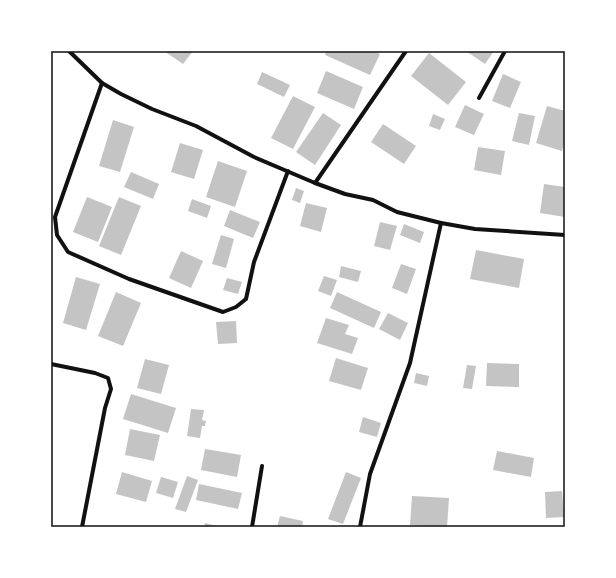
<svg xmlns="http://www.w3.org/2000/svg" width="616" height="578" viewBox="0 0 616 578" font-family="Merriweather,serif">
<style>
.building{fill:#c4c4c4}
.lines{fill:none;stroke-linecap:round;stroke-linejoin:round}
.minor{stroke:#111;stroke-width:4}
.neatline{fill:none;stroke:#111;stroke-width:1.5}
</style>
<rect width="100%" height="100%" fill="#fff"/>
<g class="building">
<path d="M164,51H193L183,64Z"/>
<path d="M326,51H374L380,54L370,75L325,55Z"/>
<path d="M466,51H494L485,64Z"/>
<path d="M429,53L466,82L448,105L411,76Z"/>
<path d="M326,71L363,87L354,109L317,93Z"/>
<path d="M262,72L290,85L284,97L257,84Z"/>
<path d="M503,74L521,82L510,108L492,101Z"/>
<path d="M293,96L315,107L293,149L271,138Z"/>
<path d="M465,105L484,114L474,135L455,127Z"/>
<path d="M547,106L565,111V139L562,151L536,143Z"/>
<path d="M323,113L341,125L315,165L296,152Z"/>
<path d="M519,113L535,116L529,145L512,141Z"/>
<path d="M433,114L445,119L440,130L429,126Z"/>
<path d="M113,120L134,127L120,172L99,166Z"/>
<path d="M383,124L416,146L404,164L371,142Z"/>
<path d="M180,143L203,150L194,179L171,172Z"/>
<path d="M478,147L505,151L501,175L474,170Z"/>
<path d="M218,161L247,171L235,207L206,197Z"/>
<path d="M131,172L159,184L153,199L124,187Z"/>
<path d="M544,184L565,187V217L540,213Z"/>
<path d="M296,188L304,191L300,203L292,200Z"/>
<path d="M87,197L112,207L98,242L73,232Z"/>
<path d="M119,197L141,206L121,255L99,246Z"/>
<path d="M192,199L211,206L207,218L188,211Z"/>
<path d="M306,203L327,208L321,232L300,226Z"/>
<path d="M230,210L260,222L253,238L224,226Z"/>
<path d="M380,222L397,226L390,250L374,246Z"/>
<path d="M404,224L424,232L420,243L400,235Z"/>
<path d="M221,235L234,239L226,268L212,264Z"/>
<path d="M476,250L524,259L519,288L470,279Z"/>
<path d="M181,251L203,261L191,288L169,278Z"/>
<path d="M401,264L416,269L407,294L392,288Z"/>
<path d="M341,266L361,271L358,282L339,277Z"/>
<path d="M324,276L337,280L331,296L318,291Z"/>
<path d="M76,277L100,284L86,330L63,323Z"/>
<path d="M227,278L242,282L238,294L223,290Z"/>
<path d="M116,292L141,303L123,346L98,336Z"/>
<path d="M337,292L381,312L374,328L330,308Z"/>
<path d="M388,313L408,323L400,340L379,329Z"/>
<path d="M326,318L349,325L345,334L358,338L352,354L317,343Z"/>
<path d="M236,321L237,343L218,344L216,322Z"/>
<path d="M336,358L368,368L361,390L329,381Z"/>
<path d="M145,359L169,365L161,394L137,388Z"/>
<path d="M487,363L519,364V387L486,386Z"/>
<path d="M467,365L476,366L472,389L463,388Z"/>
<path d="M416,373L429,376L427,386L414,383Z"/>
<path d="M131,394L176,408L168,433L123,419Z"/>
<path d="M191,409L204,410L202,420L206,421L205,426H202L200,438L187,436Z"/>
<path d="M363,417L381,423L377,437L359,432Z"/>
<path d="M130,429L160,435L154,461L125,455Z"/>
<path d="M205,449L241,455L237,477L201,470Z"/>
<path d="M497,451L534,458L531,477L493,470Z"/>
<path d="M122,472L152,481L146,502L116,494Z"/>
<path d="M346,472L361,478L343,524L328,519Z"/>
<path d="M187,476L198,480L186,512L175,509Z"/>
<path d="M161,477L178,482L173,498L156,493Z"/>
<path d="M199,484L242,493L238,509L196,500Z"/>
<path d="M562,491L564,517L546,518L545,492Z"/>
<path d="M412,496L449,498L447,527L410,525Z"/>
<path d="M280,516L303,521L302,527H277Z"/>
<path d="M205,523L217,526V527H204Z"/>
</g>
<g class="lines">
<g class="minor">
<path d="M69,51L102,83L121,94L152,109L196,126L254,157L315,183L345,194L373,200L397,212L441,223L475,229L565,235"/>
<path d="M102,83L55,217L57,235L68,252L129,279L223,312L236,307L246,299L254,262L288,171"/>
<path d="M479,98L505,51"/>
<path d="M315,183L406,51"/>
<path d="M51,364L95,373L108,378L111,389L105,408L82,527"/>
<path d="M252,527L262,466"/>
<path d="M360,527L370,474L410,363L441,223"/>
</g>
</g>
<rect width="616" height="578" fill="none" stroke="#ffffff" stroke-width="104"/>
<rect x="52" y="52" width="512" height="474" class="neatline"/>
</svg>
